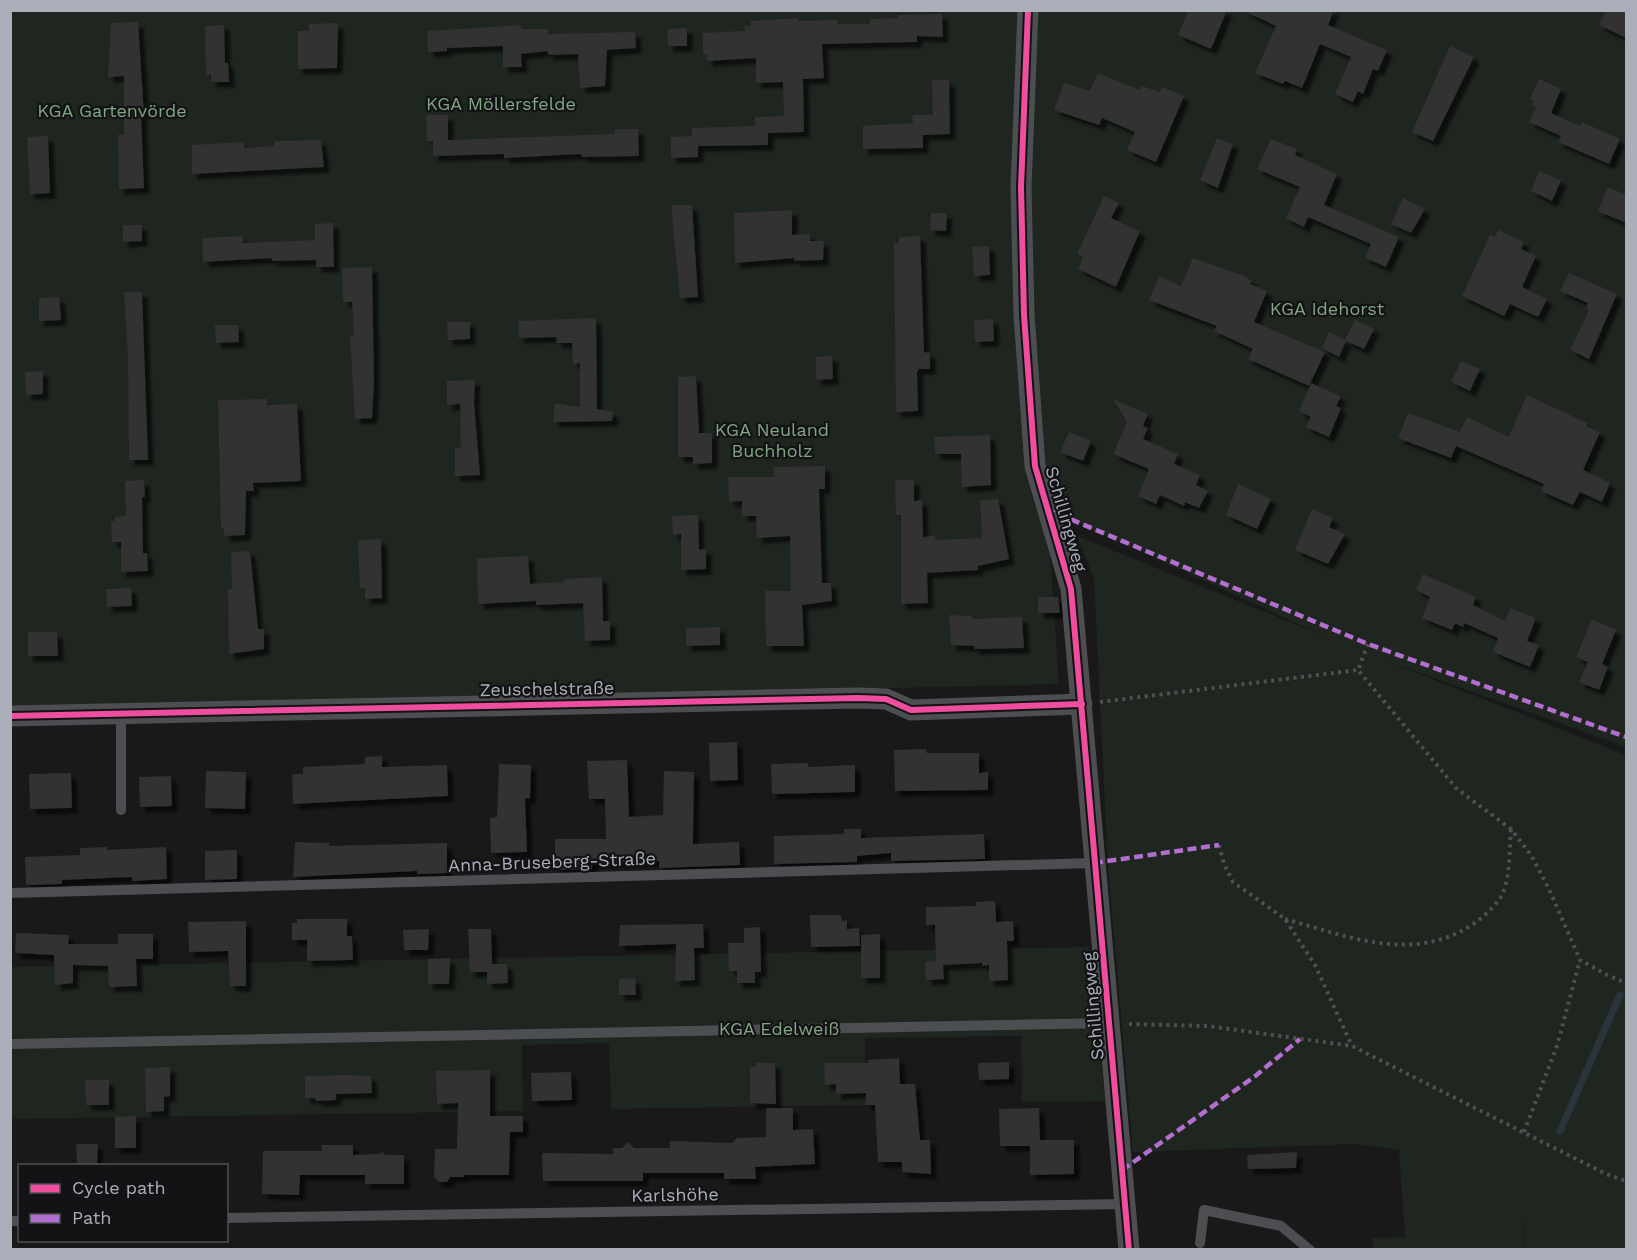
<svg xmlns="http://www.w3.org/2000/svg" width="1637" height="1260" viewBox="0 0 1637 1260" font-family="'Work Sans',sans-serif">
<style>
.green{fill:#1e261f}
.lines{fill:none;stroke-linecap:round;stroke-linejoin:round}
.stream{stroke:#2b343c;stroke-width:7}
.building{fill:#313131;filter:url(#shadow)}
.path{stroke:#4f5054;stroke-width:4;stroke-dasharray:3 4.5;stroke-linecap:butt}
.lane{stroke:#4d4e52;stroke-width:10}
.street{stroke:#4d4e52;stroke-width:21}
.quiet{stroke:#b36fd0;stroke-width:4.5;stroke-dasharray:9 4.5;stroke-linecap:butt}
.cycleway-casing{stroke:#131315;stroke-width:10}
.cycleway{stroke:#ef4d9e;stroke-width:6}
.labels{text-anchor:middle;stroke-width:4.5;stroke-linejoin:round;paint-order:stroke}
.park-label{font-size:18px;fill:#80a682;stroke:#131315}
.street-label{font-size:18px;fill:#aaafba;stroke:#131315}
</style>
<defs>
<filter id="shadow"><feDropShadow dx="5.5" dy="5.5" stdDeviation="1.5" flood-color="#0009"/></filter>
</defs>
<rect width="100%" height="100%" fill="#191919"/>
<g class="green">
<path d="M10,11H1626V747L1381,659L1626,755V1249H1525L1523,1215L1524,1249H1373L1372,1238L1405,1237L1399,1150L1356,1144L1133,1152L1108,867L1094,579L1077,536L1327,637L1047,509L1059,684L11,710Z"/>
<path d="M1088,947L1105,1101L1022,1102L1021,1036L865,1038V1105L611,1109L609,1043L522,1045L523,1111L11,1119L10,967Z"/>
</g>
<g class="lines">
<path class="stream" d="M1560,1131L1620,995"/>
</g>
<g class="building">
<path d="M1189,10H1227L1211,49L1178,35Z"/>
<path d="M1242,10H1334L1328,25L1387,50L1378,71L1373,69L1363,94L1358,91L1353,102L1335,94L1351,57L1320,44L1302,88L1285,81L1283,84L1255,73L1276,26Z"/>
<path d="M1606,10H1626V38L1599,25Z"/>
<path d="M942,14L943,37L917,36V42L822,44L824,78L803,79L804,132L768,133V145L698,146V157L671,158V137L692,136V128L755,126V117L784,116L783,82L756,83V58L707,61V54H703V33L745,31L744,26H751V21L798,18V21L837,20V24H870V19L898,18V15Z"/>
<path d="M138,22L144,115H141L144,188L119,189L118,135H124V76L108,77L111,23Z"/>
<path d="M338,23L337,68L298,69V31H309V24Z"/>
<path d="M224,25L225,63H228L229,82H211V75H206L205,26Z"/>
<path d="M521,25V29H548V34L635,32L636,48L607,50L605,86L580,88L578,54L549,55L547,51L521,54L522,67H503V46L447,48V51L428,52L427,31Z"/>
<path d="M687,28V46H668L667,29Z"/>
<path d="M1450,46L1474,57L1433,141L1412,132Z"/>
<path d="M1098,73L1140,90L1142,86L1160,92L1162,87L1184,96L1156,162L1127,150L1135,132L1102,118L1099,125L1054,110L1064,83L1090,91Z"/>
<path d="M1539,79L1561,89L1551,113L1580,126L1582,122L1620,139L1609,164L1558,142L1561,136L1529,122L1536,107L1532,105L1534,100L1530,99Z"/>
<path d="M932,80H949L950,134L923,135V148L863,149V126L913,123L912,115H933Z"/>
<path d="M426,115H448V140L615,134V129H638L639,156L582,157L581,154L504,158V154L433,156V141H427Z"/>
<path d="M48,136L50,193L30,194L27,137Z"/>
<path d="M1217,138L1233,144L1218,188L1200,180Z"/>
<path d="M1271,139L1297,149L1295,155L1337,174L1324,205L1399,237L1386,267L1365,258L1371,244L1308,217L1304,227L1286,218L1300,187L1257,169Z"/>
<path d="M321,140L324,167L192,174V145L244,142V148L274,146L275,141Z"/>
<path d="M1539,171L1561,180L1552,201L1531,191Z"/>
<path d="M1608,187L1626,195V223L1598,211Z"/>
<path d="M1104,196L1119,203L1111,218L1140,231L1116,287L1078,269L1083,257L1077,254Z"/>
<path d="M1403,198L1425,209L1411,233L1391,224Z"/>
<path d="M671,205H692L698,297L680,298Z"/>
<path d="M792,210V235L810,234V241H824L823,260L794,261V258L735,263L734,213Z"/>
<path d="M931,213H947L946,231L930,230Z"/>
<path d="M333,223L334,267H316V260L272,261V258L203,262L202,238L243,236V243L315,240V224Z"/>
<path d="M123,225H142V241L123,242Z"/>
<path d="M1498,230L1524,242L1521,249L1536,256L1522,287L1547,299L1538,317L1510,304L1504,316L1462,296L1490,235L1495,237Z"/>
<path d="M920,236L924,352L930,353V369H919L917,372L918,411L896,412L894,243H899V237Z"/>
<path d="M989,246L990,275L974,276L972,247Z"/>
<path d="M1193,258L1242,275L1252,281L1250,284L1267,291L1254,322L1325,352L1309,386L1248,359L1253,349L1214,331L1217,326L1149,300L1159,276L1181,286Z"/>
<path d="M372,267L374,381L372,418L355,419L350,335H354L352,302H343L342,268Z"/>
<path d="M1569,273L1617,294L1589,359L1570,350L1589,310L1586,309L1588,303L1560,291Z"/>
<path d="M124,292H142L148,460H129L128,355Z"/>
<path d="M59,297L61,320L39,321V298Z"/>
<path d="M596,318L597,409L613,412L612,421L553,422L555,403L580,407V363L573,364L572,343H557L556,337L519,338L518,321Z"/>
<path d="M993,319L994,341L975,342L974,320Z"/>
<path d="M1355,320L1374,329L1364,349L1346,341L1339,357L1322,348L1329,332L1345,340Z"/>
<path d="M447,322H470V339L448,340Z"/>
<path d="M215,325H238L239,342L216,343Z"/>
<path d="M832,356L833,379L816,380V357Z"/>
<path d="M1461,361L1480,369L1470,391L1451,382Z"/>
<path d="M43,371V394L26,395L25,372Z"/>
<path d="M696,376L699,433H712V463L693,464V457H678V377Z"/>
<path d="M475,380L474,403L480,475L455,476V448L461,447L460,404L447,405V381Z"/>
<path d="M1311,383L1341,396L1336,406L1341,408L1329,437L1306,427L1311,417L1299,411Z"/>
<path d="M1527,395L1587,423L1586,426L1600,432L1583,470L1610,483L1602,502L1580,492L1573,505L1541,491L1544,484L1456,446L1451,458L1398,438L1408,413L1460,432L1467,417L1509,437Z"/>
<path d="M267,399V405L297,404L301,481L253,483L254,491H246L245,535L224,536V528H221L218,400Z"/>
<path d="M1113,399L1148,414L1143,426L1148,428L1143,439L1178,454L1174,464L1200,475L1196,485L1208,491L1199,508L1185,502L1184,506L1160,495L1156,504L1138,496L1149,469L1113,454L1127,422Z"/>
<path d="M1069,432L1091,441L1083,461L1060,452Z"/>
<path d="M990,435L991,485L962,487L961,454H935L934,437Z"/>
<path d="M825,466V489H819L822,583H831L832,601L802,605L804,646H766L765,591H791L790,536L757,538L756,516H742V501L729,502L728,477H774L773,467Z"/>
<path d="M144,480L145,497H142L143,553H147L148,571L121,572V542H112L111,521H115V517L126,516L125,481Z"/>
<path d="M895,480H914V501L922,500L923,537L935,536V540L982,538L980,500L998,499L1009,559L978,566V570L927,573L928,603L901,604V515H896Z"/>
<path d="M1238,484L1271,499L1257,529L1226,515Z"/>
<path d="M1312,509L1333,518L1329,527L1345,534L1328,564L1295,550Z"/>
<path d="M698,515L699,550L706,549V569L681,570V534L673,535L672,516Z"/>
<path d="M381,539L382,598L365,599V588H360L358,540Z"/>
<path d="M250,551L258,629H264V649L229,654L228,589H232L231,552Z"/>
<path d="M528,556L530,584L564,582V579L602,577L603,621H610V640L585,641L583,603L536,605V601L478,604L477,558Z"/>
<path d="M1423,574L1476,597L1473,605L1505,621L1510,608L1536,618L1527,641L1539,645L1530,667L1493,652L1498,638L1464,623L1463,627L1455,623L1452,630L1422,618L1430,597L1416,590Z"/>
<path d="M131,588L132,606L107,607L106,589Z"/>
<path d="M1038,597H1058L1060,613H1038Z"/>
<path d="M949,615L972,616L973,619L1022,617L1024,648L974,649V646L951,645Z"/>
<path d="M1592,619L1616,630L1602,664L1608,667L1599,690L1579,682L1588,662L1576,657Z"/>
<path d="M720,627V645L686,646V628Z"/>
<path d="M28,632H57L58,656H28Z"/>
<path d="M737,742L738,780L710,781L709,743Z"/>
<path d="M926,749L927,753H979V773L988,772V790L895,791L894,750Z"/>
<path d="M382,756V767L447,765L448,796L293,804L292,774H303V767L365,764V757Z"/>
<path d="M627,760L629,817L663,815L664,771L694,772L693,844L739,842L740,865L659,868V861L592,863V869L555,870V839H606L605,799H589L587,761Z"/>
<path d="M808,763V767L855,765V792L772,794L771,764Z"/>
<path d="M499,764L531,765L530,799L525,798L527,852L491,853L490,818L497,817Z"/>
<path d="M206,771L246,772L245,809L205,808Z"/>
<path d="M71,773L72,808L30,809L29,774Z"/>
<path d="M171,776L172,806L140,807L139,777Z"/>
<path d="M844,829H861V838L984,834L985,859L891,861V853L857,856V862L774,864V836L844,834Z"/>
<path d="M295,842L330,843L329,846L447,843V873L417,874V871L293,877Z"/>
<path d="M107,847V850L166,847L167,879L132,881V877L62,880V884L26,885L25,857L80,855V848Z"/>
<path d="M237,850V879L205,880V851Z"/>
<path d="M995,901L996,922L1013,921L1014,941H1007L1008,980L989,981V965L982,966V963L943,965L944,979L926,980L925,962L936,961L935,925H926V907L976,906V902Z"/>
<path d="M810,915H841L842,921L847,920V929L859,928L860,946L811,947Z"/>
<path d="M297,919H347V936H352L353,960L307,961V940H292V923H297Z"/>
<path d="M246,921V986H230L228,951L189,952L188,922Z"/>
<path d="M703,924L704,948H694L695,980L675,981L676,944L619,946L620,925Z"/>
<path d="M760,927L761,972H755V983H737V971H729L728,943H744V928Z"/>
<path d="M429,929L428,950H404L403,930Z"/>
<path d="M468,929H491L492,964H507L508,983L487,984V972H470Z"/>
<path d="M16,933L69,935L68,944H118V934H153V959H136L137,986L109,987L108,966L73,965V983L55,985L54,955L15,953Z"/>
<path d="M880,934V978H861V935Z"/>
<path d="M450,958L449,984H428V959Z"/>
<path d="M635,978L636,995H619V979Z"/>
<path d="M899,1058L900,1084H915L920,1140H930L931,1174L902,1172V1162H878L875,1105H865L866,1093L836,1094V1084L825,1085L824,1063H868V1060Z"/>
<path d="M1009,1062V1079L979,1080L978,1063Z"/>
<path d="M756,1063H775L776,1104L750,1103V1067H756Z"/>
<path d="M170,1067V1096L164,1097V1111L146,1112L145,1068Z"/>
<path d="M490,1070V1116H523V1132H510L509,1175H464V1177H450L447,1182H439L434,1177L435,1149H457L458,1103L437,1104L436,1071Z"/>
<path d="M571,1072L572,1100L532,1101L531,1073Z"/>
<path d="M348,1075L371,1076L372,1093L336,1094V1100L316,1101L315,1098H305V1076Z"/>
<path d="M85,1080H109V1105H86Z"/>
<path d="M766,1108H793V1130L813,1129L815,1164L755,1167L756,1179H724V1173H643V1181H543L542,1153L613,1154V1148H622L628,1142L634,1148H670V1141L732,1143L737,1138L766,1137Z"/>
<path d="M1039,1108L1040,1140H1074V1174L1030,1175V1146H1000L999,1109Z"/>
<path d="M136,1116V1148H115V1117Z"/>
<path d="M76,1144H98L97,1164H77Z"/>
<path d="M321,1145H353V1155L379,1154L382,1152L386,1155H404V1184H365V1175H300L299,1195L262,1194L263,1151H322Z"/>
<path d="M1297,1152L1296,1168L1248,1169L1247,1155Z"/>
</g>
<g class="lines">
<g class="path">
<path d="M1368,644L1358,670L1457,789L1511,829L1531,855L1549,889L1580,960L1607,975L1626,983"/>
<path d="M1100,702L1358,670"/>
<path d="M1219,845L1224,864L1233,882L1285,919L1315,965L1352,1046"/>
<path d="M1285,919C1346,936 1408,962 1467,928C1479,921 1493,909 1501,897C1511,878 1509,849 1511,829"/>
<path d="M1129,1024L1208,1026L1352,1046L1606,1174L1626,1181"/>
<path d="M1524,1132L1557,1046L1580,960"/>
</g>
<g class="lane">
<path d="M121,713V810"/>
<path d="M10,893L1094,863"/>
<path d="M10,1044L1110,1023"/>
<path d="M226,1218L1125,1204"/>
<path d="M10,1221H20"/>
<path d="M1200,1243L1204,1210L1281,1226L1310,1250"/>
</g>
<g class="street">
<path d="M1028,10L1021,187L1024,315L1035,466L1071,589L1129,1250"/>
<path d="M10,716L858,698L886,699L911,710L1082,704"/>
</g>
<g class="quiet">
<path d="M1046,509L1368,644L1626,737"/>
<path d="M1094,863L1219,845"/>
<path d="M1122,1170L1254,1077L1300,1039"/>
</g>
<g class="cycleway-casing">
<g id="cycleway">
<path d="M1028,10L1021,187L1024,315L1035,466L1071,589L1129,1250"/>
<path d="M10,716L858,698L886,699L911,710L1082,704"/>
</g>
</g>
<use href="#cycleway" class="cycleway"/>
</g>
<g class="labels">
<g class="park-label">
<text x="501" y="110">KGA Möllersfelde</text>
<text x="112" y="117">KGA Gartenvörde</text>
<text x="1327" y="315">KGA Idehorst</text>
<text x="772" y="436">KGA Neuland<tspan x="772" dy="21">Buchholz</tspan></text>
<text x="779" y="1035">KGA Edelweiß</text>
</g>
<g class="street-label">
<text transform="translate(1066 519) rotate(74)" y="6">Schillingweg</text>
<text transform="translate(547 689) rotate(-1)" y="6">Zeuschelstraße</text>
<text transform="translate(552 862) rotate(-2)" y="6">Anna-Bruseberg-Straße</text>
<text transform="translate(1093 1006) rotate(-95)" y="6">Schillingweg</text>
<text transform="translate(675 1195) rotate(-1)" y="6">Karlshöhe</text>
</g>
</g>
<rect width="1637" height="1260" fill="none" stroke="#aaafba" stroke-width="24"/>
<rect x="18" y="1164" width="210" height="78" fill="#131315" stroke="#4f5157" stroke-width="1.5"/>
<rect x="30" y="1184" width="30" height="9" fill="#ef4d9e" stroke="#4f5157" stroke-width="1.5"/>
<text x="72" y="1194" font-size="18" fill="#aaafba">Cycle path</text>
<rect x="30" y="1214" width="30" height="9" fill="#b36fd0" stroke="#4f5157" stroke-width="1.5"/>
<text x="72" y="1224" font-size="18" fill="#aaafba">Path</text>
</svg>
